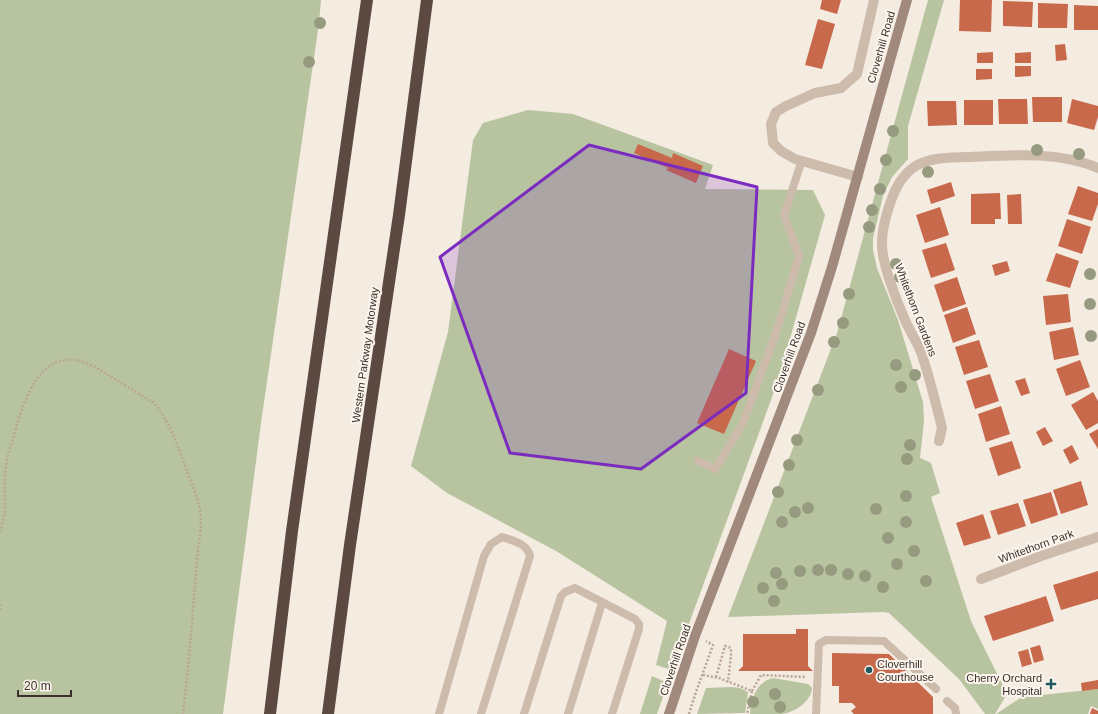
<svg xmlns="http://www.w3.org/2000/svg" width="1098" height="714" viewBox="0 0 1098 714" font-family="Arial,sans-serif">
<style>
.green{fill:#b8c4a0}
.building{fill:#c8694b}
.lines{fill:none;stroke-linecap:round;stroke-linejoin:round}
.path{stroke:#b9a596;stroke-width:2.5;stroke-dasharray:2 2;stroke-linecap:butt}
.lane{stroke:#cdbbac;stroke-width:8}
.street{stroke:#cdbbac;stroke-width:10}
.secondary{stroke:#a18a7d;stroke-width:10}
.highway{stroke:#5c4a42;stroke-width:12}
.tree{fill:#969b7f}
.marked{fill:#7b2cbf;fill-opacity:0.2;stroke:#7b2cbf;stroke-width:3;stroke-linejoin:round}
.poi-dot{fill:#1f5a5e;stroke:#fbf5ee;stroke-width:1.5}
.labels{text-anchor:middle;stroke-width:4;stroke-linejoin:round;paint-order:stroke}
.street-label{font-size:11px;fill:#3b302b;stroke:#fbf5ee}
.poi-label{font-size:11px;fill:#3b302b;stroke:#fbf5ee;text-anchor:start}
</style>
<rect width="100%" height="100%" fill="#f4ebe1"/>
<g class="green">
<path d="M0,0H321L319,23L261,423L223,714H0Z"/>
<path d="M928,0H944L908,126V159L892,177L883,196L873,238V250L877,268L898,320L923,402L924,421L920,458L931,463L940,493L931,497L971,621L1007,694L995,714H985L959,679L889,613L883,612L728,617L837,333Z"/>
<path d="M528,110L573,114L713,165L705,189L813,190L825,215L778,381L672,670L656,665L667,621L556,551L447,493L411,466L448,332L473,140L483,123Z"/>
<path d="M652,676L668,683L657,714H640Z"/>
<path d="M773,678L808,684L812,688C811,702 795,712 782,714C771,714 760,714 750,714C751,699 756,682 773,678Z"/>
<path d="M731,687L740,688L748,692L745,713L697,714L706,688Z"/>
<path d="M1098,689V709L1091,706L1088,714H996L1022,697Z"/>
</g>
<g class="building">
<path d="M822,0H841L837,14L820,9Z"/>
<path d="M960,0H992L991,32L959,31Z"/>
<path d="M1003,1L1033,2L1032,27L1003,26Z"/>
<path d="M1038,3L1068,4L1067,28H1038Z"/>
<path d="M1074,5L1098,6V30H1074Z"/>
<path d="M818,19L835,24L822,69L805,65Z"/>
<path d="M1065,44L1067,60L1056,61L1055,45Z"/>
<path d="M993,52V63H977V53Z"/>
<path d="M1031,52V63H1015V53Z"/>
<path d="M1015,66H1031V76L1015,77Z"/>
<path d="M976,69H992V79L976,80Z"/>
<path d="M1032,97H1062V122H1033Z"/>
<path d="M998,99H1027L1028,124H999Z"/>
<path d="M1072,99L1098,106V117L1094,130L1067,123Z"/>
<rect x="964" y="100" width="29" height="25"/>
<path d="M927,101H956L957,125L928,126Z"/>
<path d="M638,144L672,158L673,153L703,166L696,183L666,170L668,168L634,153Z"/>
<path d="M951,182L955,196L931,204L927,190Z"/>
<path d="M1078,186L1098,193V204L1092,221L1068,214Z"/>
<path d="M1000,193L1001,219H995V224H971V194Z"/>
<path d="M1021,194L1022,224H1008L1007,195Z"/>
<path d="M940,207L949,235L925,243L916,215Z"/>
<path d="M1067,219L1091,227L1082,254L1058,246Z"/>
<path d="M946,243L955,270L931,278L922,250Z"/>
<path d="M1056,253L1079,261L1070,288L1046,281Z"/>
<path d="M1007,261L1010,271L995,276L992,265Z"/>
<path d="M957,277L966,304L943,312L934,285Z"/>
<path d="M1068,294L1071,322L1046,325L1043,296Z"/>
<path d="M967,307L976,334L953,343L944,315Z"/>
<path d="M1073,327L1079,355L1054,360L1049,332Z"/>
<path d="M979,340L988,367L964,375L955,347Z"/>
<path d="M729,349L756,361L724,434L697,423Z"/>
<path d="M1080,360L1090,387L1066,396L1056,369Z"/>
<path d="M990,374L999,401L975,409L966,381Z"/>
<path d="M1025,378L1030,393L1021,396L1015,381Z"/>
<path d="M1093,392L1098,401V423L1086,430L1071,405Z"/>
<path d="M1001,406L1010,434L986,442L978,414Z"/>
<path d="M1045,427L1053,441L1043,446L1036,432Z"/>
<path d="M1098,429V449L1089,434Z"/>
<path d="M1012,441L1021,468L998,476L989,448Z"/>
<path d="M1072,445L1079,459L1070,464L1063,450Z"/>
<path d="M1081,481L1088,505L1061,514L1053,490Z"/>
<path d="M1051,492L1058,515L1031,524L1023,500Z"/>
<path d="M1018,503L1026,526L998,535L990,511Z"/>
<path d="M983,514L991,538L964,546L956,523Z"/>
<path d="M1098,571V599L1061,610L1053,585Z"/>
<path d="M1046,596L1054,621L993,641L984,616Z"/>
<path d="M796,629H808V666L813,671H738L743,666V634H796Z"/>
<path d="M1040,645L1044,660L1034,663L1030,648Z"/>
<path d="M1028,649L1032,664L1022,667L1018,652Z"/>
<path d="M832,653L889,654L933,697V714H854L851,711L856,707L852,703H839V686H832Z"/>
<path d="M1098,680V689L1082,691L1081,683Z"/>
<path d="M1092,708L1098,711V714H1090Z"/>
</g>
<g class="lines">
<g class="path">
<path d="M0,532C2,525 4,517 5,508C5,494 4,480 6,466C7,457 10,448 13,439C20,413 33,363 66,360C76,358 86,363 95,367L154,403C171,423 179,449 188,474C193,486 198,498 200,511C203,527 198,544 197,560C193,611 189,663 183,714"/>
<path d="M0,604V612"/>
<path d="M703,675L719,678L752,691L747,714"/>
<path d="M716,677L725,646L731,648V656L728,682"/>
<path d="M752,691L761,675L806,677"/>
<path d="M689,714C696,690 705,668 713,645L706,641"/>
</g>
<g class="lane">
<path d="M698,461L715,469L743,423L776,333L799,256L784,215L802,160"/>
<path d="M947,701L955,708L956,714"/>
<path d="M439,714L484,556L491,544L502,537C513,541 527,543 530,556L481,714"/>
<path d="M524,714L561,596L565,592L575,588L635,619L639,624V629L612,714"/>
<path d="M568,714L602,603"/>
<path d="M816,714L819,644L826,640L884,641L936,689"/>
</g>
<g class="street">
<path d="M858,177L795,159L781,151L773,143L771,124L776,112L786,106L815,93L841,88L857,74L874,0"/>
<path d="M939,441L942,428C936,404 930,379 922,355C918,343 910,332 905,320C897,302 881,262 882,242C882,228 887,212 892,198C907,158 931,158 970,157C1012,155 1059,151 1098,168"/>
<path d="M981,579L1041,556L1098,537"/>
</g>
<path class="secondary" d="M669,714L695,636L811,333L832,267L907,0"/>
<g class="highway">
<path d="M270,714L292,531L367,0"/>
<path d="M328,714L350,545L399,215L427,0"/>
</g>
</g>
<g class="tree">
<circle cx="320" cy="23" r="6"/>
<circle cx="309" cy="62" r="6"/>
<circle cx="893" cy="131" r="6"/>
<circle cx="1037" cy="150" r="6"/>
<circle cx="1079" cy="154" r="6"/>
<circle cx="886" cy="160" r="6"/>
<circle cx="928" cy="172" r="6"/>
<circle cx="880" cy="189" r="6"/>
<circle cx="872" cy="210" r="6"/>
<circle cx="869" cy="227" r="6"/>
<circle cx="896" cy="264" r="6"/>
<circle cx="1090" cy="274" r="6"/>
<circle cx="900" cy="277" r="6"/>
<circle cx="849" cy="294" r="6"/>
<circle cx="1090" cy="304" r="6"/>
<circle cx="843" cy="323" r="6"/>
<circle cx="1091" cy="336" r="6"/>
<circle cx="834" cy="342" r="6"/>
<circle cx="896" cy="365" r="6"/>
<circle cx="915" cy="375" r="6"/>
<circle cx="901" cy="387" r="6"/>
<circle cx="818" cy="390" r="6"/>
<circle cx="797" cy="440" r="6"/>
<circle cx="910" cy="445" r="6"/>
<circle cx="907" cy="459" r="6"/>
<circle cx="789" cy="465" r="6"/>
<circle cx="778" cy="492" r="6"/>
<circle cx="906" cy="496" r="6"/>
<circle cx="808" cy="508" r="6"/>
<circle cx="876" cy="509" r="6"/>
<circle cx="795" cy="512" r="6"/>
<circle cx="782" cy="522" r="6"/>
<circle cx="906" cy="522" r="6"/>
<circle cx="888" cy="538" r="6"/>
<circle cx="914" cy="551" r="6"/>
<circle cx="897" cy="564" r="6"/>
<circle cx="818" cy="570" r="6"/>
<circle cx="831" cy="570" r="6"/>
<circle cx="800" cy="571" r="6"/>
<circle cx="776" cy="573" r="6"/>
<circle cx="848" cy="574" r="6"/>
<circle cx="865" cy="576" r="6"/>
<circle cx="926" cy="581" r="6"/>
<circle cx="782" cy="584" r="6"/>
<circle cx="883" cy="587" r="6"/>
<circle cx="763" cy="588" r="6"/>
<circle cx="774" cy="601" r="6"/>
<circle cx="775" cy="694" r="6"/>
<circle cx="753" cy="702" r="6"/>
<circle cx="780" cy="707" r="6"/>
</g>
<path class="marked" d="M589,145L757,187L746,393L641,469L510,453L440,257Z"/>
<g class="poi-dot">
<circle cx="869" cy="670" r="4"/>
<path d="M1049 678h4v4h4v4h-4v4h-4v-4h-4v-4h4z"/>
</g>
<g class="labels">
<g class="street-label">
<text transform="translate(881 47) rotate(-74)" y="4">Cloverhill Road</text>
<text transform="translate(916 310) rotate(69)" y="4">Whitethorn Gardens</text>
<text transform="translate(365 355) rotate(-82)" y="4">Western Parkway Motorway</text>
<text transform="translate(789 357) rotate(-70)" y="4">Cloverhill Road</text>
<text transform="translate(1036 546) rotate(-20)" y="4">Whitethorn Park</text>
<text transform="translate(675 660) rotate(-71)" y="4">Cloverhill Road</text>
</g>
<g class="poi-label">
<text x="877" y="668">Cloverhill<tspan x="877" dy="13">Courthouse</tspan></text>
<text x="1042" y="682" text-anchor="end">Cherry Orchard<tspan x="1042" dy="13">Hospital</tspan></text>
</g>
</g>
<path d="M18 690v6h53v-6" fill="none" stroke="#3b302b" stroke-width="2"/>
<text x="24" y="690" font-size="12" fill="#3b302b" stroke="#fbf5ee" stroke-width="3" paint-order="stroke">20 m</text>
</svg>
